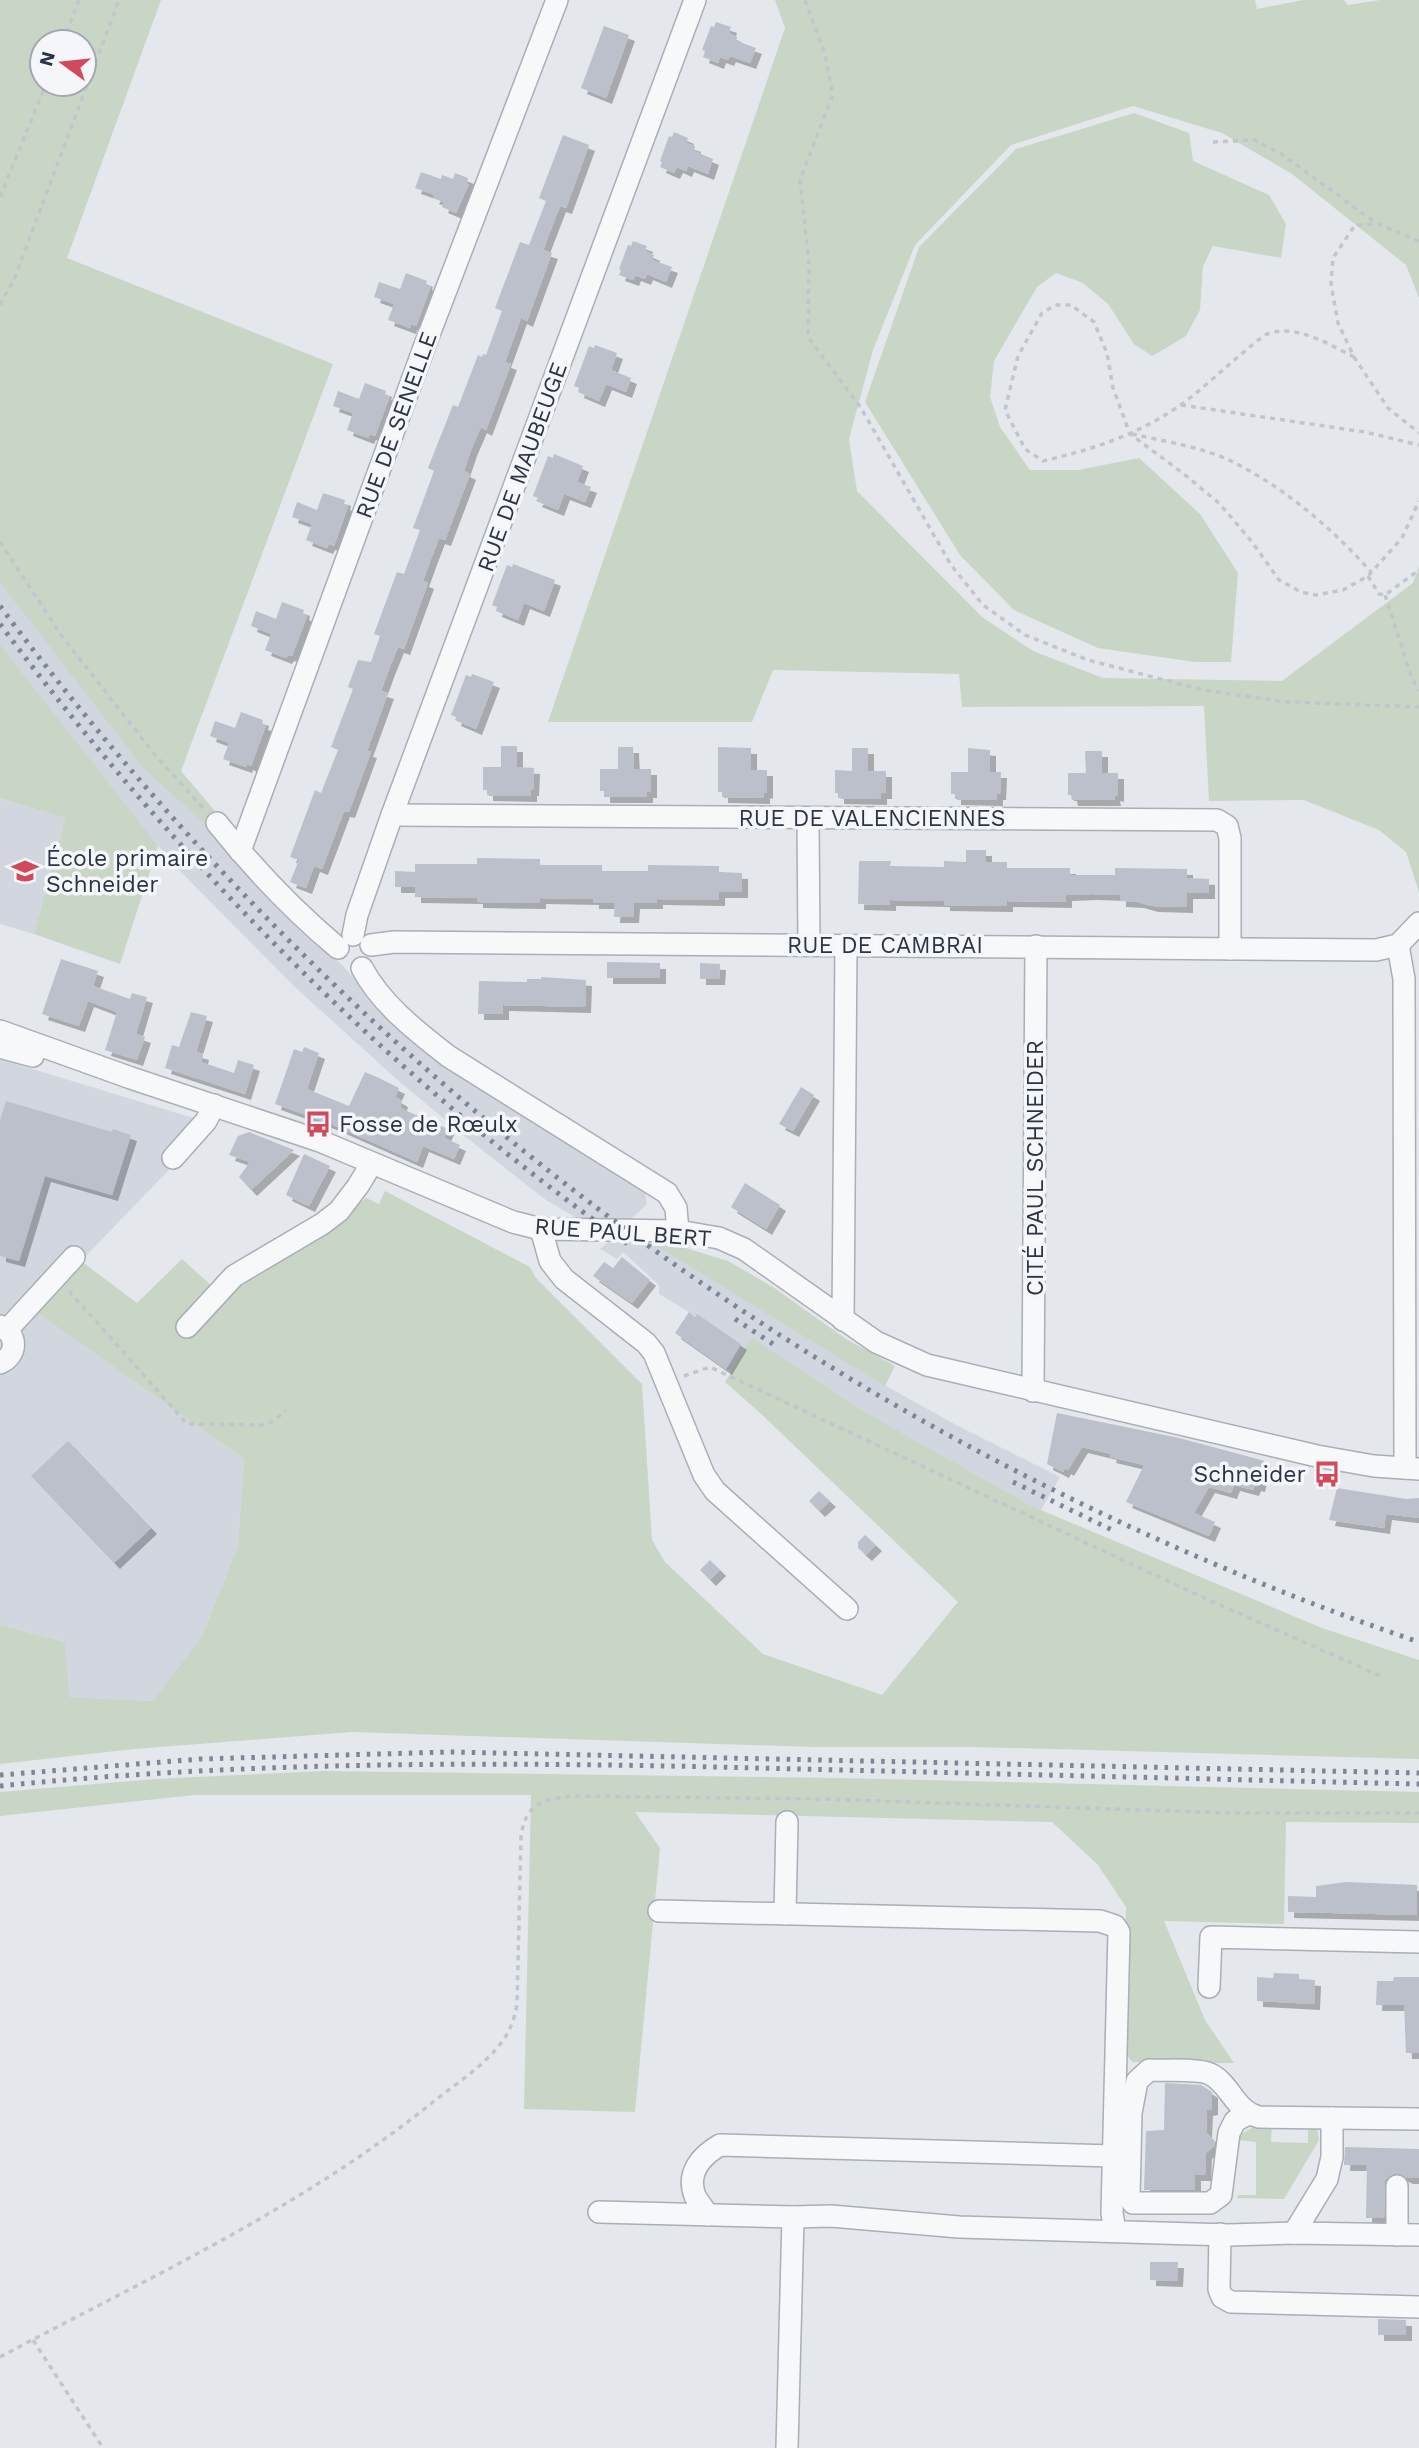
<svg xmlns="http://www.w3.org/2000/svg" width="1419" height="2448" viewBox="0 0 1419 2448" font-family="'Work Sans',sans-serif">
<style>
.built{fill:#d2d6de}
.green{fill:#c9d6c5;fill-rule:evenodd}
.building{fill:#bbc0ca;filter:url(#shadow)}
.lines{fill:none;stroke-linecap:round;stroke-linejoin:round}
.minor-casing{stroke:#a9aeb7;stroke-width:24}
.path{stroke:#c2c5cb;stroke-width:3.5;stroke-dasharray:5 5;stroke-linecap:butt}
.minor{stroke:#f7f8fa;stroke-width:21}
.rail{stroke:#7d8696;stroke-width:5;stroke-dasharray:3.5 7;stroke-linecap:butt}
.labels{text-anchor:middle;stroke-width:7;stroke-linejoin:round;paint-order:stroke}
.street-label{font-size:23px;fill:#2b3445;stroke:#f4f6f9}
.poi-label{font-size:23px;fill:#2b3445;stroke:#f4f6f9;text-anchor:start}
</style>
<defs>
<filter id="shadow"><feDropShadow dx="6" dy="6" stdDeviation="0" flood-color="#0004"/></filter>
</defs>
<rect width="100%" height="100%" fill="#e4e7ec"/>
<g class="built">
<path d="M0,562L246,866L368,992L644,1188L647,1204L631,1219L666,1246L884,1385L958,1426L1060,1477L1032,1526L726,1369L740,1343L659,1294V1285L623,1252L617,1259L600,1249L610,1241L594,1228L546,1200L477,1146L401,1083L297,989L174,865L0,654Z"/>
<path d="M0,798L65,818L34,934L0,924Z"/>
<path d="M0,1059L213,1124L81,1261L39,1313L244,1459L238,1546L202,1636L153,1701L68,1697L65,1642L0,1625Z"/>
</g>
<g class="green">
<path d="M0,0H161L67,258L333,364L181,771L226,824L213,831L144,769L0,582ZM42,42H84V84H42Z"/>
<path d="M775,0H1255L1257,9L1303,0H1344L1348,5L1380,0H1419V298L1406,265L1292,174L1222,133L1133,106L1011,145L915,245L873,350L849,439L857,491L982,617L1033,651L1103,678L1282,681L1413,583L1419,567V892L1406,852L1379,830L1304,800L1209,801L1204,706L962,707L959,674L773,670L752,722H548L785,28Z"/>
<path d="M1134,113L1189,133L1193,161L1269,195L1286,224L1281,258L1213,246L1203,266L1200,310L1186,336L1152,356L1134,344L1108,304L1083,283L1056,273L1037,287L994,361L990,397L1000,427L1030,470H1078L1139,458L1200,514L1238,573L1231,662H1195L1098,648L1014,610L960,555L865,402L919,247L1016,149Z"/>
<path d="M0,645L158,846L120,964L34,934L65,818L0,798Z"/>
<path d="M385,1191L530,1267L536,1278L642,1384L652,1540L665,1562L763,1654L882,1695L958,1602L758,1411L725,1382L752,1338L863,1411L1029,1505L1322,1628L1419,1660V1759L976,1747H814L352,1732L134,1749L0,1764V1625L65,1642L69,1697L153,1701L202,1636L238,1546L244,1459L38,1313L81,1261L137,1303L182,1259L224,1297L326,1230L366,1198L379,1204Z"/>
<path d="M649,1241L679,1246L728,1261L773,1287L846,1339L895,1366L885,1386Z"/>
<path d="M323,1771L840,1778L1419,1792V1823L1286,1822L1284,1924L1164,1921L1205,2020L1234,2063L1133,2062L1122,2051L1126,1907L1098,1865L1052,1822L635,1812L660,1848L635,2112L524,2109L531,1795H194L0,1816V1792L155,1779Z"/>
<path d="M1259,2124H1272L1271,2142L1308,2143V2128L1310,2127L1317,2129L1319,2140L1284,2199L1237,2198L1238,2195H1256V2142L1238,2140L1241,2134Z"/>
</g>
<g class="building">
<path d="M716,22L731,27L729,33L737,37L736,41L756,48L750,63L730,56L728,60L720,57L718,63L703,57L705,51L702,50L711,26L714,27Z"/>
<path d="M604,26L629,35L606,98L581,88Z"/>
<path d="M674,132L688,138L686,143L695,146L694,151L713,159L708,174L688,166L686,171L677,167L674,173L660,167L662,162L660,161L669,136L672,137Z"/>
<path d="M563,135L589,145L566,208L560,206L543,250L552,253L527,321L521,318L505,362L511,364L486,430L481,427L471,450L464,471L470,474L445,540L439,538L431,559L423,581L428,583L404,649L398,647L389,669L381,691L388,693L367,751L371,752L349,812L344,811L322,869L314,866L306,888L290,882L299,860L290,857L315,790L321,793L338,750L331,747L353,689L348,687L358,660L371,662L380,636L374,634L397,572L404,574L420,530L413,528L434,471L428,468L453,405L458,407L478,355L482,357L483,354L486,355L502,311L495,308L520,242L529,245L546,201L539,198Z"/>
<path d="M421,172L441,179L442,175L453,179L455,173L468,178L467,184H469L456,213L442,207L444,202L433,198L435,195L415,188Z"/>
<path d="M633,241L647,246L645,251L654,255L652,260L672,267L666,282L647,274L645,279L635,275L633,280L619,275L621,270L619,269L628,245L631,246Z"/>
<path d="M406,273L427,281L426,284L431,286L416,326L411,324L410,328L388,320L394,304L374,297L379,282L400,289Z"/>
<path d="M595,345L617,353L611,370L631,378L626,392L606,384L599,401L578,392L579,388L574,386L589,346L594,348Z"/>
<path d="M365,383L386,391L385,394L390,396L375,436L370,434L368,438L347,430L353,413L333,406L338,391L359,399Z"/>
<path d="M554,454L583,466L577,482L591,487L585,502L564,494L558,510L536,501L538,498L533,496L548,456L553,458Z"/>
<path d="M323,493L345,500L344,504L348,506L334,546L329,544L327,548L306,540L312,524L292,517L297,502L317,510Z"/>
<path d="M513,564L555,580L544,611L524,603L518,620L496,611L497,607L492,605L507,565L512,567Z"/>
<path d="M282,602L304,610L303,614L307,616L292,656L288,655L286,658L265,650L271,634L251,626L256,611L276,619Z"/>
<path d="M472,674L494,682L476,729L455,720L456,717L451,715L466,675L471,677Z"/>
<path d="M241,712L263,720L262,724L266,725L251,766L247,764L246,767L223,759L229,743L210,736L215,721L235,728Z"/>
<path d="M501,746H517V767L534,768L533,790H531V796L487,795V790H483V767H501Z"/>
<path d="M618,747H633L634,769H651V792H647V797H604V791H600V769H618Z"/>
<path d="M718,747L751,748V770H767V793L764,792V798L722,797V792H718Z"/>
<path d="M852,748H868V771H886V793H881V799L838,798V793H835V770L852,771Z"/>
<path d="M968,748L990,750V772H1001L1000,794H997V800L955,799V794H951V772H968Z"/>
<path d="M1085,751H1102V773H1118V796L1114,795L1115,800H1072L1071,795H1068V773H1086Z"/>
<path d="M966,850H986V862H1007V868H1070V875H1115V868L1187,869V878L1209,879V893H1187V907L1152,906L1138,902L1120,901V895L1092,894L1066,895V902L1007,901V906L944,905V901L890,900V905L858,904L859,861H891L890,866L944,867V861L966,862Z"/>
<path d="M477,858L540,859V865H602V871H648V865L719,866V872L742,873V892H719V900L657,899V903H634L633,917H614L615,903H593V899L540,898V903L477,902V898L415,897V887H395V871L415,872V864H477Z"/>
<path d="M61,959L98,971L93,986L130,999L132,993L147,997L136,1034L145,1037L137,1060L105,1050L117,1012L88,1001L79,1026L42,1014Z"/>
<path d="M607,962L660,963V978H607Z"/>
<path d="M700,963L720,964L719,979H700Z"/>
<path d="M541,977L586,980L585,1007L503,1005V1014H478L479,981L527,982V979H541Z"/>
<path d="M191,1012L207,1016L196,1052L203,1054L201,1062L234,1073L238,1060L254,1065L245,1094L165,1068L172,1045L179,1047Z"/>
<path d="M304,1047L319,1053L307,1089L349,1106L365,1072L379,1078L399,1088L395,1097L402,1101L400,1108L448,1129L444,1138L460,1145L454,1159L423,1146L417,1162L331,1124L275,1104L294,1049L302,1052Z"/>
<path d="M801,1087L814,1095L793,1131L779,1124Z"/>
<path d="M6,1101L112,1132L113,1129L131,1135L112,1195L45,1176L19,1261L0,1256V1120Z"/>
<path d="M249,1132L294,1150L251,1190L239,1177L250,1162L229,1155L238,1136Z"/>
<path d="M304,1154L330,1166L309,1206L286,1195Z"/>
<path d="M745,1183L780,1205L766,1229L731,1207Z"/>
<path d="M622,1257L650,1280L632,1303L593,1276L604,1262L613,1268Z"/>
<path d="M689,1312L695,1317L697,1314L741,1344L726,1369L675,1333Z"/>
<path d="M1057,1413L1179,1438L1265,1461L1259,1486L1255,1485L1253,1490L1234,1485L1231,1493L1209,1487L1194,1513L1215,1522L1209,1536L1126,1502L1144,1465L1110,1457L1111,1454L1082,1447L1068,1470L1065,1468L1063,1472L1047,1464Z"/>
<path d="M68,1441L151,1528L114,1563L31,1476Z"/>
<path d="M1337,1488L1406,1499L1419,1498V1518L1386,1514L1384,1528L1329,1520Z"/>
<path d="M819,1491L830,1501L819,1511L809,1501Z"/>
<path d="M865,1535L876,1545L866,1555L858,1548V1542Z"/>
<path d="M710,1560L720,1570L710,1580L700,1570Z"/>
<path d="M1346,1882L1417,1885V1915L1288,1912V1896L1316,1897V1886Z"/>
<path d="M1274,1973L1299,1974V1979L1315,1980L1314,2004L1257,2001V1977L1273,1978Z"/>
<path d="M1394,1977H1419V2053H1406L1404,2005H1376L1377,1981H1393Z"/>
<path d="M1165,2083L1201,2085L1212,2092V2109L1207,2110L1206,2132L1215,2142L1214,2146L1206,2153L1205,2175H1195V2190H1144L1146,2131L1164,2130Z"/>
<path d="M1345,2147L1419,2149V2178H1407L1396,2173L1385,2180L1384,2218H1366L1367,2165H1344Z"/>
<path d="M1150,2262H1178L1177,2281L1150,2280Z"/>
<path d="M1378,2319L1406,2320V2335H1378Z"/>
</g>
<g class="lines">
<g class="minor-casing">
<g id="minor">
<path d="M392,815L1217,820L1227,826L1230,838V949"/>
<path d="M808,819L809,945"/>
<path d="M217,823C253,868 294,911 338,948"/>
<path d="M240,851L425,345L557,0"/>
<path d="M353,935L357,915L392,815L695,0"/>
<path d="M371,945L394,942L1376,950L1398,945L1419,923"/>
<path d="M1398,945L1404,979L1405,1468"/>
<path d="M362,968C381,1004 416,1031 448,1056L667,1193L676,1208L678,1231"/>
<path d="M0,1031L131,1078L320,1141L513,1222L541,1229L678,1231L719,1238L744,1249L876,1342L927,1365L1317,1456L1374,1466L1419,1469"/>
<path d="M0,1047L33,1056"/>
<path d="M173,1158L206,1121L214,1105"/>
<path d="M541,1229L550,1261L564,1279L646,1343L654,1353L704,1475L715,1491L847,1609"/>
<path d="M843,1320L846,945"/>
<path d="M0,1326C18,1334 18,1355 0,1363"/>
<path d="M187,1327L234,1276L322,1224L339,1211L358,1186L372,1163"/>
<path d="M7,1330L74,1257"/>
<path d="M1033,1391L1036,946"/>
<path d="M659,1911L1100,1921L1115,1926L1119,1932L1112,2213L1115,2231"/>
<path d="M785,1914L787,1822"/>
<path d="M1209,1987L1211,1937L1419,1942"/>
<path d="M1248,2114L1235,2121L1229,2133L1221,2195L1210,2203H1133L1129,2197L1131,2113L1137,2081L1149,2070C1164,2071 1198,2068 1210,2074C1231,2084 1234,2111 1259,2117L1419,2119"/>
<path d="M599,2212L793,2217L831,2216L959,2227L1228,2235L1294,2233L1419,2235"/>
<path d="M708,2215C704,2209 698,2202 695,2196C686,2173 701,2156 720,2145L1113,2156"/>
<path d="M1294,2233L1327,2179L1332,2157V2118"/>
<path d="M1220,2234L1219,2289L1222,2297L1231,2302L1419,2307"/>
<path d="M1397,2235V2186"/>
<path d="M787,2448L793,2217"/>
</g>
</g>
<g class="path">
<path d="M805,0L824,51L833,94L800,180L809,264L808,337L861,408L951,565L983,605L1025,635L1088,660L1203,690L1288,702L1419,707"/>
<path d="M63,42L79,0"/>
<path d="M1213,142L1254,140L1280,153L1376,223"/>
<path d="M0,197L46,84"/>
<path d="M1419,241L1378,224L1355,225L1333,258L1331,284L1338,323L1354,357L1388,408L1419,433"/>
<path d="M0,305L15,277L119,0"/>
<path d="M1354,357C1328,344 1294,322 1265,335C1241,353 1219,374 1195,394C1149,431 1099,448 1043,461L1025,449L1005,410L1018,356L1042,313L1055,305H1071L1094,322L1107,353L1113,388L1130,434L1184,474L1220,504L1252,542L1279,580L1301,592L1316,595L1343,590L1368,576L1402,538L1419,501"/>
<path d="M1181,405L1365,432L1419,445"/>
<path d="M1132,434C1163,441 1202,447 1231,461C1284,487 1333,529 1371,572"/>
<path d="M0,542L61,635L155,755L204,809"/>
<path d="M1368,576L1379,594L1385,595L1419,570"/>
<path d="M1385,595L1411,676L1419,691"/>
<path d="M69,1291L187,1424L267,1425L286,1411"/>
<path d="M684,1376L710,1367L1202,1597L1383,1677"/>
<path d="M33,2340L103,2448"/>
<path d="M0,2357C148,2278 302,2208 433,2102C457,2083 487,2064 504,2039C511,2028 515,2017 517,2004L521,1836C526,1803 543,1799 574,1796L823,1799L1229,1813H1419"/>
</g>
<use href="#minor" class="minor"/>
<g class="rail">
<path d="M0,606C360,1090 848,1448 1419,1642"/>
<path d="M0,624C174,858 392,1080 632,1247"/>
<path d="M735,1319L776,1346"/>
<path d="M1013,1482L1114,1531"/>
<path d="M0,1775L200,1759L450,1752L1419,1773"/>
<path d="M0,1786C266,1759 532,1762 798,1769C1005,1774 1212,1779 1419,1784"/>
</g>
</g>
<defs>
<g id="school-bare" transform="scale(2.1)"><path d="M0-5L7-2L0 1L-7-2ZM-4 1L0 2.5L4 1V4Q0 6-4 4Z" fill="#d1495b" stroke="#f4f6f9" stroke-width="2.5" paint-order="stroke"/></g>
<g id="bus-bare" transform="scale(2.1)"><path d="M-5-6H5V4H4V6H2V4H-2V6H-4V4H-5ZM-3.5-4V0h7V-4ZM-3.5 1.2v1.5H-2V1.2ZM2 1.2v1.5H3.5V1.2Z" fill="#d1495b" stroke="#f4f6f9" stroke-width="2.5" paint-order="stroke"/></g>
</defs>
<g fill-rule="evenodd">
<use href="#school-bare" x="25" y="871"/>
<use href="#bus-bare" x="318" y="1124"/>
<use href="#bus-bare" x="1327" y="1474"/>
</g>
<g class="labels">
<g class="street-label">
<text transform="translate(396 425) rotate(-70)" y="8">RUE DE SENELLE</text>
<text transform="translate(522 467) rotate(-70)" y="8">RUE DE MAUBEUGE</text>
<text x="872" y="826">RUE DE VALENCIENNES</text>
<text x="885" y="953">RUE DE CAMBRAI</text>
<text transform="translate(1035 1168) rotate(-90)" y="8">CITÉ PAUL SCHNEIDER</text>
<text transform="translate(623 1232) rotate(4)" y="8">RUE PAUL BERT</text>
</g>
<g class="poi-label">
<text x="46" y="866">École primaire<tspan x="46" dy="26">Schneider</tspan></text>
<text x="339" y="1132">Fosse de Rœulx</text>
<text x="1306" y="1482" text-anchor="end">Schneider</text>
</g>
</g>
<g transform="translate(63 63) rotate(285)"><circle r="33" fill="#f4f6f9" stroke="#a4a8b1" stroke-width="2"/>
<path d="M0-5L12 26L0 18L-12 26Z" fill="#d1495b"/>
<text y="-10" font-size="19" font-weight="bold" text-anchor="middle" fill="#2b3445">N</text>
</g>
</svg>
